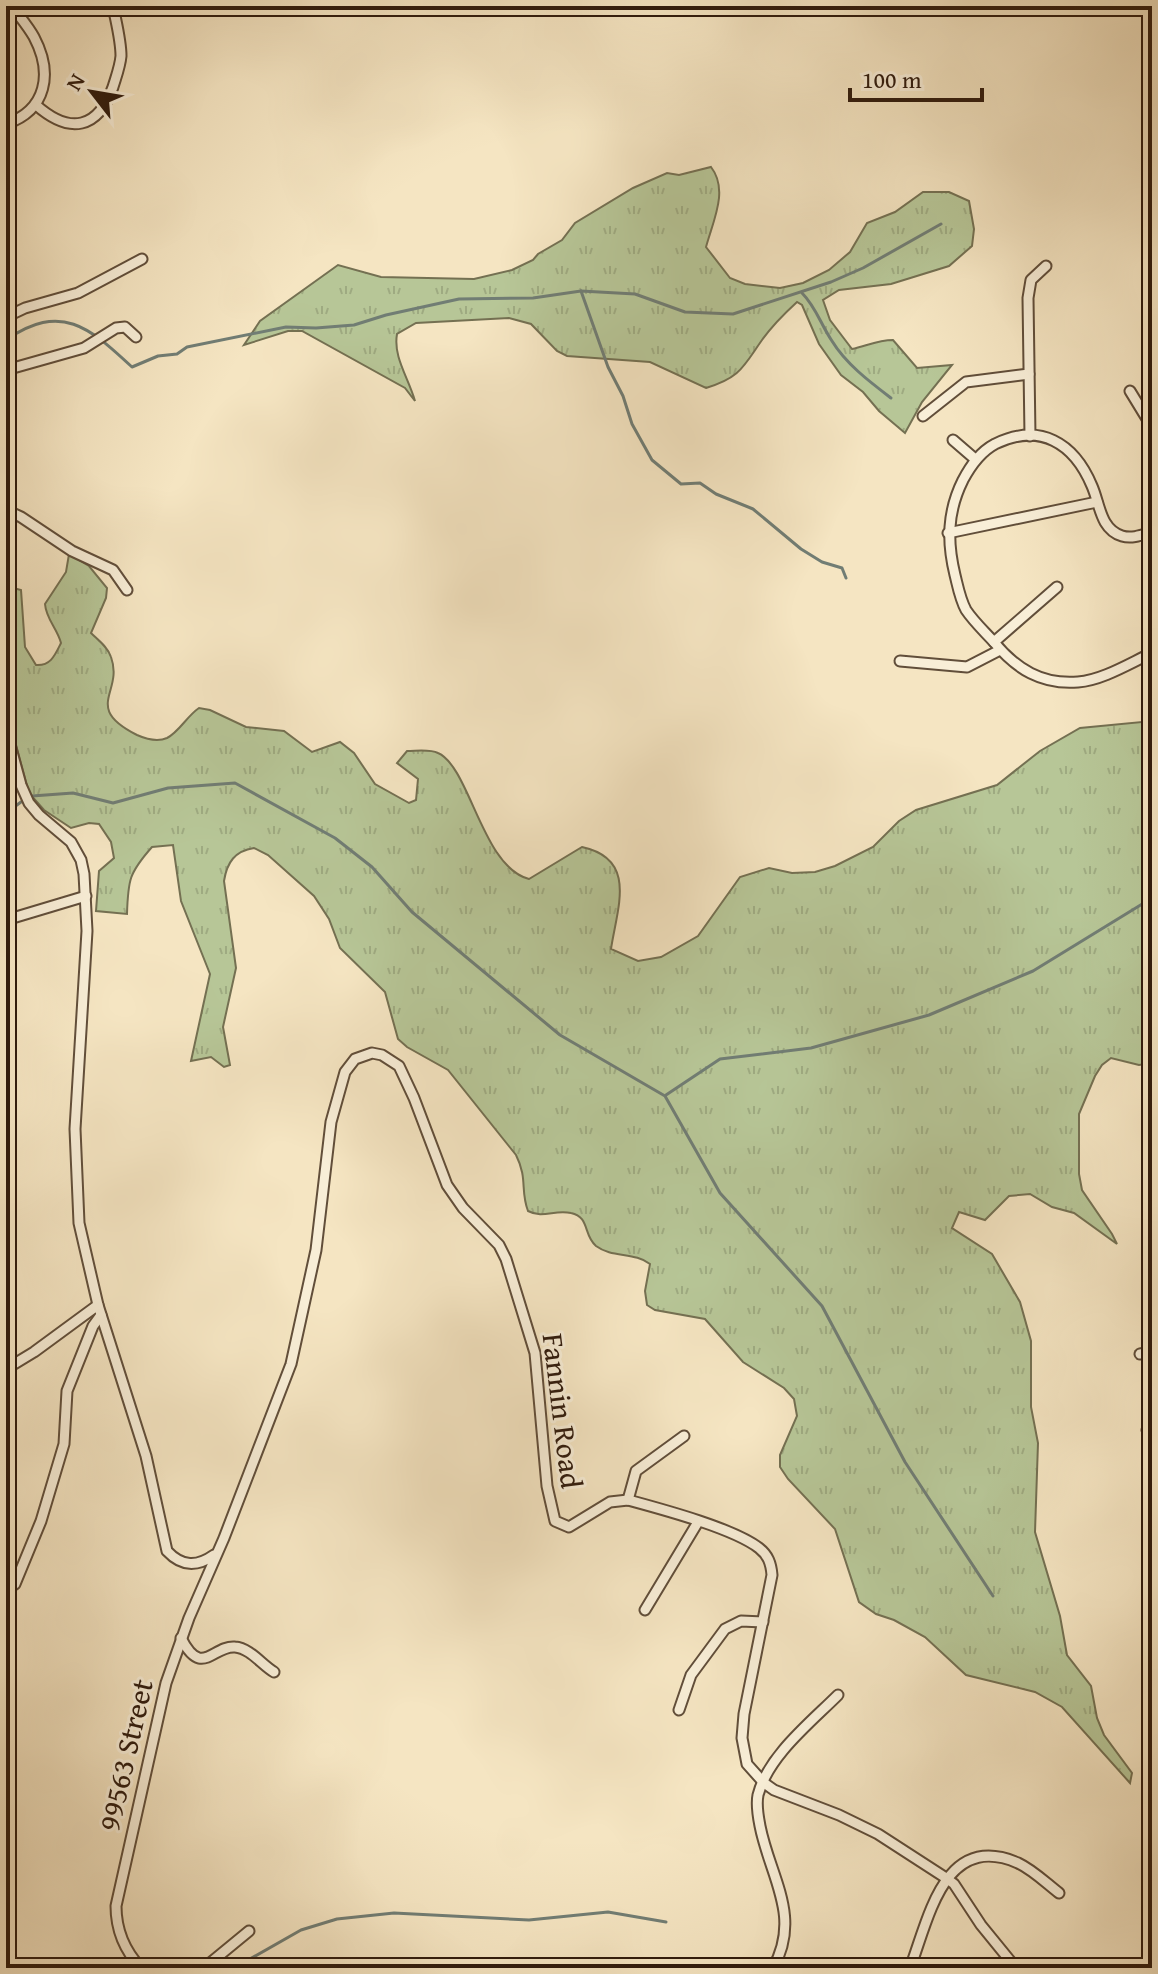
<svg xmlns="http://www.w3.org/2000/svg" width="1158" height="1974" viewBox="0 0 1158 1974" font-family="'Gentium Book Plus',serif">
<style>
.grass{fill:url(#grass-tufts);stroke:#747052;stroke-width:2}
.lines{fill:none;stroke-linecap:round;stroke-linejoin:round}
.stream{stroke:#717d74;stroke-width:3}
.minor-casing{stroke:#614e3a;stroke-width:13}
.minor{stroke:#f8eed7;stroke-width:9}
.labels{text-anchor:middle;stroke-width:6;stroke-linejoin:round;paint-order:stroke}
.street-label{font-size:30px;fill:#301b0d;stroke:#f8eed7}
</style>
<defs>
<pattern id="grass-tufts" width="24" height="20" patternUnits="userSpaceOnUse" patternTransform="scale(2)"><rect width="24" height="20" fill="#b7c697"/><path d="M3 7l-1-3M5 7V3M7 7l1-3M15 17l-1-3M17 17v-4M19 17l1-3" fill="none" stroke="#9eaa81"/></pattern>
</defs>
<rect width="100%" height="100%" fill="#f5e5c2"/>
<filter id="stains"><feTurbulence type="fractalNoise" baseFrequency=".0025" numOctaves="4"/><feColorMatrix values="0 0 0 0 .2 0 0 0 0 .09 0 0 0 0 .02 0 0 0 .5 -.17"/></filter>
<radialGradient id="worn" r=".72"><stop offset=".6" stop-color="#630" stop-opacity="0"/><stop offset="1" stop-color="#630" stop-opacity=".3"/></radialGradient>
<g class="grass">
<path d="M711,167C729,190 713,221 706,247L730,278L745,284L780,288L803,283L829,270L850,252L867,223L895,212L923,192H949L969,201L974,229L972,246L949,266L891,284L839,290L823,300L830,320L852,349C866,346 878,340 893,340L917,368L952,365L922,402L905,433L879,411L863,392L841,375L819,344L802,305L797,302C785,313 772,326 762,340C743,367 740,378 706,388L650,362L567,356L557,351L531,324L509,318L416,323L397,334C393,357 408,377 415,401L405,388L302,331H288L244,345L260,321L338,265L381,277L474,279L512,270L533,260L538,254L562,240L575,223L633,188L667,173L679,175Z"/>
<path d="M69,554L89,566L107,588L106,598L91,633C98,640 108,647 111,657C124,693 82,707 137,735C146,739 158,742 167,738C179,732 187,716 199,708L210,710L246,727L284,731L312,752L340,742L354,753L375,784L409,803L416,800L418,779L397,763L407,751C417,751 430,749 438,753C470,767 482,867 529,879L582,847C638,859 617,908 611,949L638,961L661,957L698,936L740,877L769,868L792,873L815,872L835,866L873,847L899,821L916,810L997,785L1040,751L1080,728L1152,721V1063L1139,1065L1111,1058L1102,1065L1095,1076L1079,1114V1174L1082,1190L1112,1234L1117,1244L1074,1213L1052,1207L1030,1194L1009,1196L985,1220L959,1212L952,1228L992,1254L1020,1302L1031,1341V1407L1038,1443L1035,1532L1060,1616L1067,1655L1091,1686L1097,1718L1104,1735L1132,1773L1130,1783L1062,1707L1035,1692L966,1675L925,1637L894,1620L876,1614L859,1602L835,1529L788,1479L780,1467V1455L797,1416L794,1399L784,1388L743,1362L705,1319L655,1310L647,1305L645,1291L650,1264C635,1252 612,1258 596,1246C583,1235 590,1217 571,1213C555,1209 543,1219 528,1211C520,1190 528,1179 516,1155L448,1070L407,1047L398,1039L385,992L340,948L329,919L314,896L268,855L254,848C235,851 227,862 224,881L236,968L223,1027L230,1065L224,1067L211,1057L191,1061L210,974L181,901L173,845L152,847C129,873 128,880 127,914L96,911L99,871L114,858L111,842L99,824L89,823L71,828L44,810L29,793L6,708V586L21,590L25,647L36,665C51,666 55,655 61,643C57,628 46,619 45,604L66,572Z"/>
</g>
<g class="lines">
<g class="stream">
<path d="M581,291L608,367L623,396L632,424L652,460L681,484L700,483L716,494L753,509L801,549L822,562L842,568L846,578"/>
<path d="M802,293C816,307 821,325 832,341C846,364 870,382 891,398"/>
<path d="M6,340C61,302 89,327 132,367L158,356L177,354L187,347L286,327L316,328L354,325L386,315L459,299L533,298L581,291L635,294L685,312L733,314L831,282L863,268L941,224"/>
<path d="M32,796L73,793L113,803L168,788L235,783L335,838L372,867L412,912L560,1035L665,1096L720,1193L822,1306L905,1462L993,1596"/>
<path d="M6,813L21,802"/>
<path d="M666,1095L720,1059L811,1048L929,1015L1033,971L1152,898"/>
<path d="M6,1961L21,1968"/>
<path d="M234,1968L301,1930L337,1919L394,1913L529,1920L608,1912L666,1922"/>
</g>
<g class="minor-casing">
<g id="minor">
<path d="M36,105C70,135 98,129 113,87C116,77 120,67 121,56C121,40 116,22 113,6"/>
<path d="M6,124C47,110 53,73 34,37C28,26 19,16 12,6"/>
<path d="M6,317L25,308L78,293L142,259"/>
<path d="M6,370L84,348L116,328L125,327L136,337"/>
<path d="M1130,391L1152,427"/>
<path d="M923,416L966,382L1029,374"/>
<path d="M1030,436L1028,298L1031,280L1046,266"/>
<path d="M953,440L975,459"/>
<path d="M6,510L21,517L72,551L113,570L127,590"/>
<path d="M1152,532C1142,535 1132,539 1122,536C1100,529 1100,504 1092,486C1074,443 1040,422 995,444C980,452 971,465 963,480C947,512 947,542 955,575C958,587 960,599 966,610C974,622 985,632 994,642C1016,669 1042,685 1078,682C1103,680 1130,663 1152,653"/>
<path d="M948,533L1097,502"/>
<path d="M994,642L1057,587"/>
<path d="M900,661L967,667L1000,650"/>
<path d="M6,730L21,785L29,803L39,815L71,842L81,860L84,874L87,931L75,1129L79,1223L98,1305L146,1456L167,1551C182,1567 197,1567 214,1555"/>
<path d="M6,920L86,896"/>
<path d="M1140,1354L1152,1352"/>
<path d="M6,1369L34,1352L98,1305"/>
<path d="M1147,1430L1152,1429"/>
<path d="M628,1500L636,1471L684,1436"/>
<path d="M6,1590L15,1584L41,1521L64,1444L67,1391L93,1326L101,1315"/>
<path d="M645,1610L698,1522"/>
<path d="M181,1638C202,1679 213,1645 235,1647C250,1648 262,1665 274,1672"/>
<path d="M679,1710L691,1675L725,1629L741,1621L763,1622"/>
<path d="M141,1968C125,1951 116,1929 116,1906L166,1683L189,1618L224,1538L291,1364L316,1250L331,1122L345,1072L355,1059L372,1053L382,1055L399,1066L414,1098L447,1185L463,1208L499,1245L506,1259L535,1353L547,1486L555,1521L569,1527L610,1502L628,1500C661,1509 733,1528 759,1548C768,1555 771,1563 772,1575L744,1714L742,1738L747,1764L764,1783L774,1790L839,1815L878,1834L946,1878L954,1884L981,1925L1016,1968"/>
<path d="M204,1968L249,1931"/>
<path d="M773,1968C802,1916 770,1877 760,1826C758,1816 756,1805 758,1795C768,1756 811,1722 838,1695"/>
<path d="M910,1968C929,1918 944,1831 1018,1863C1033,1870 1046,1883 1059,1893"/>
</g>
</g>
<use href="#minor" class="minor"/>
</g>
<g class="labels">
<g class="street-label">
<text transform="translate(562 1411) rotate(83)" y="10">Fannin Road</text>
<text transform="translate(126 1755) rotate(-77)" y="10">99563 Street</text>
</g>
</g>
<rect width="1158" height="1974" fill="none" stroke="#f5e5c2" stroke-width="32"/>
<rect x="8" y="8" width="1142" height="1958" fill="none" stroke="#301b0d" stroke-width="4"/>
<rect x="16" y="16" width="1126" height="1942" fill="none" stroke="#301b0d" stroke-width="2"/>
<g transform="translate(92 92) rotate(301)" stroke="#f8eed7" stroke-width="6" paint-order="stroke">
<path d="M0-6L14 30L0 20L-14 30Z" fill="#301b0d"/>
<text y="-12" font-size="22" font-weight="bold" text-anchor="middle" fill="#301b0d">N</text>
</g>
<path d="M850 88v12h132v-12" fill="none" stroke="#301b0d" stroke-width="4"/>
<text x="862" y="88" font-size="24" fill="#301b0d" stroke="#f8eed7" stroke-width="6" paint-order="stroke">100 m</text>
<rect width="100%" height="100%" filter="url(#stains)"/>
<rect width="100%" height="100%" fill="url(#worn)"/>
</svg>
